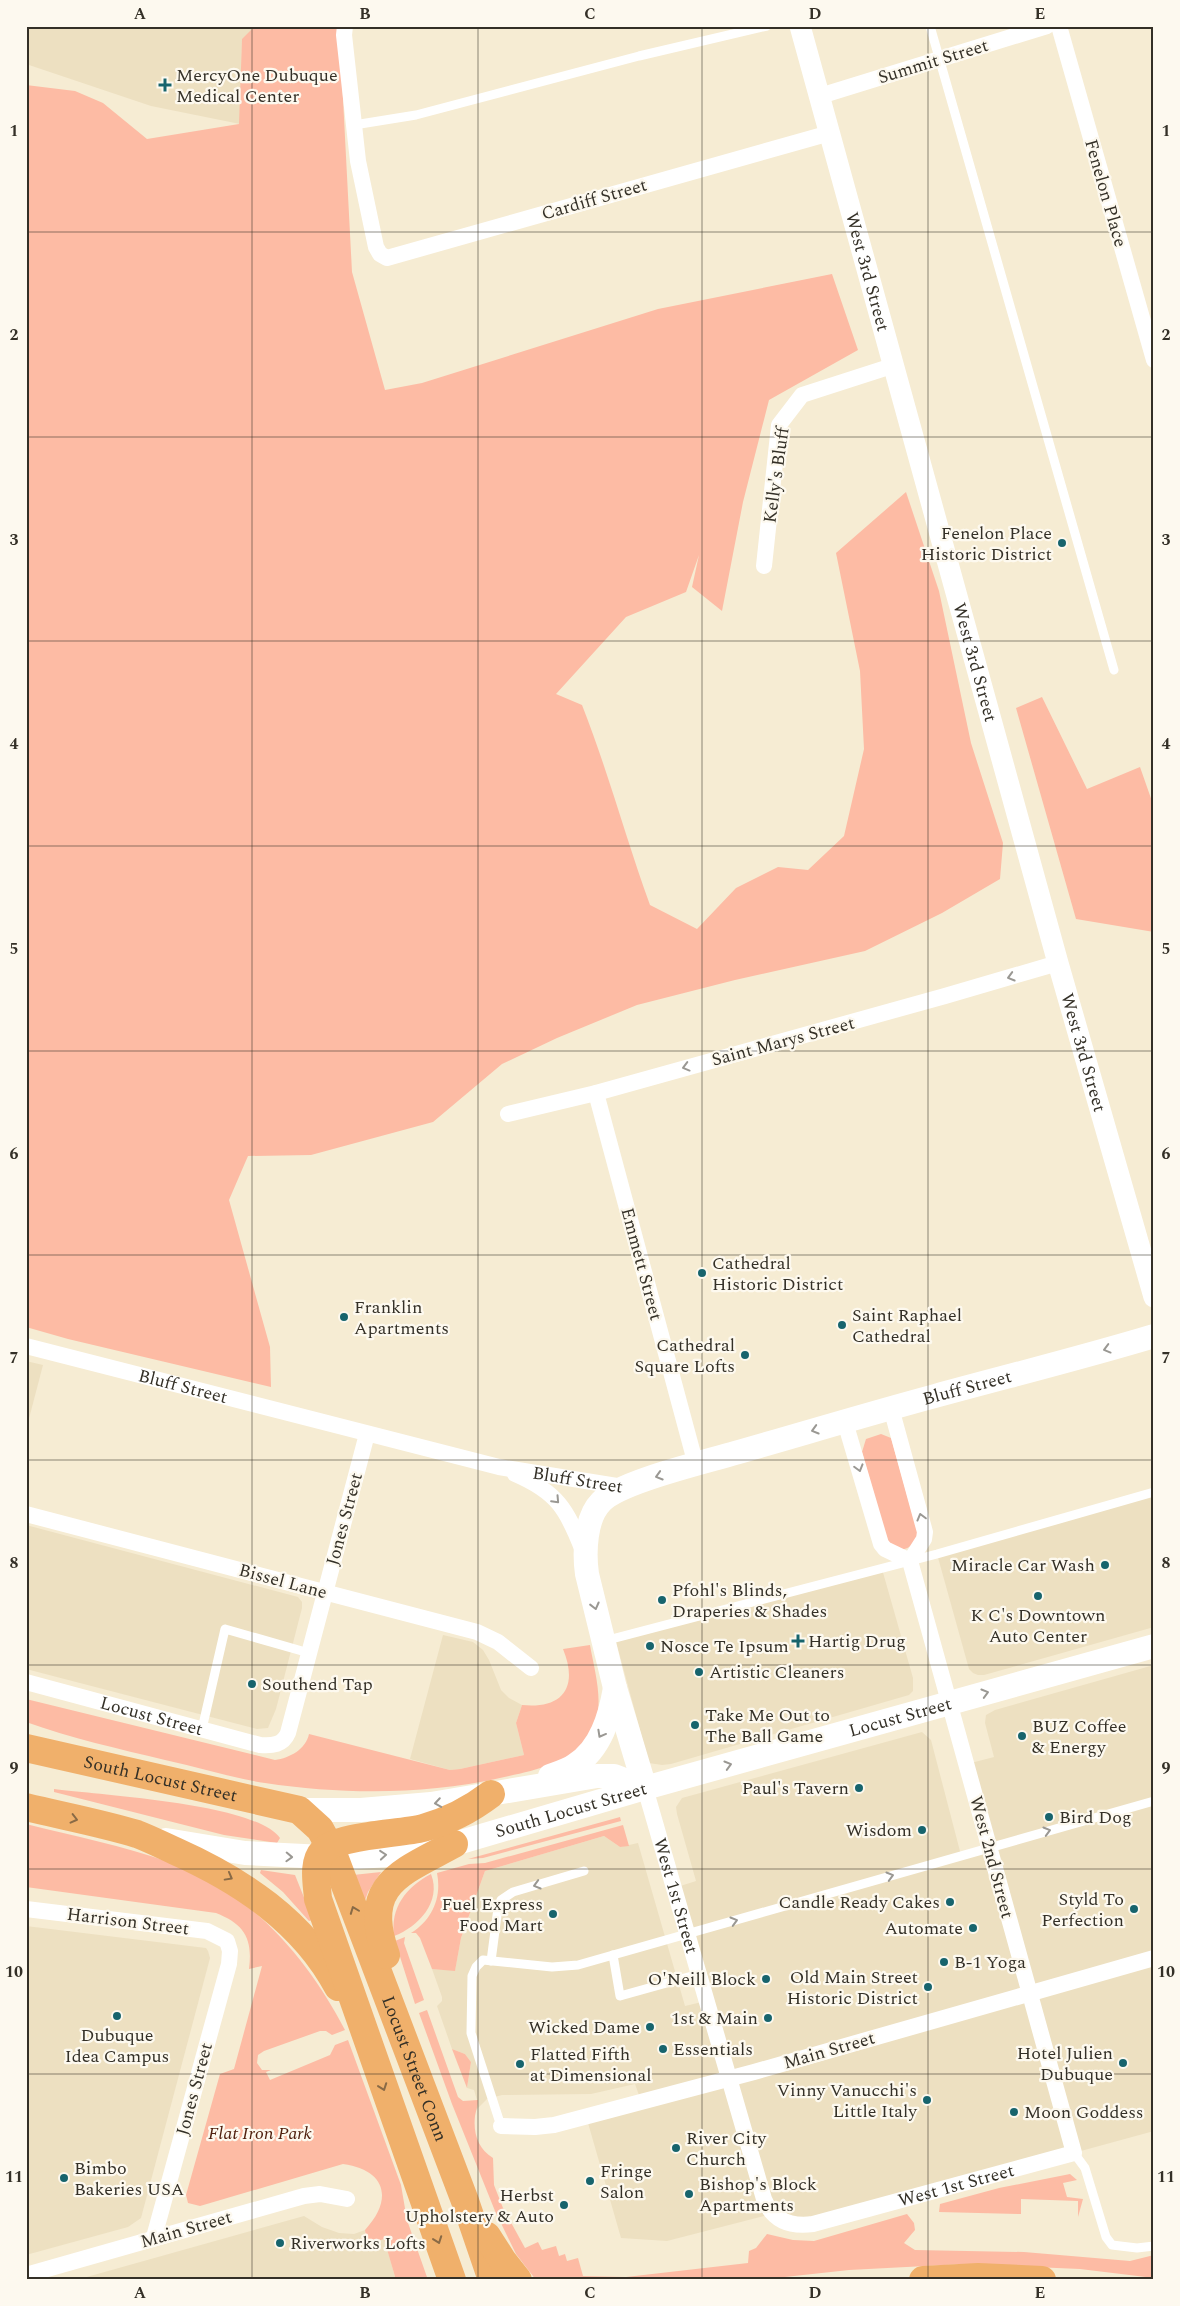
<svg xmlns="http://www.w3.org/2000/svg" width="1180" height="2306" viewBox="0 0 1180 2306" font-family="Spectral,serif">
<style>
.built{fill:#ede0c1}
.green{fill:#fdbba4}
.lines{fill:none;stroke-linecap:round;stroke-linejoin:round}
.service{stroke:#fff;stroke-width:9}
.minor{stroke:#fff;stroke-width:16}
.tertiary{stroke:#fff;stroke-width:21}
.secondary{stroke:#fff;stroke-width:24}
.trunk{stroke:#f0b06b;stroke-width:28}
.oneway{stroke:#9a9893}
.oneway2{stroke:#896a46}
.grid{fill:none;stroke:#343027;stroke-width:1;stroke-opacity:0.55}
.poi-dot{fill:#17646d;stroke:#fdf9ef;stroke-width:2}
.labels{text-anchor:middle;stroke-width:4.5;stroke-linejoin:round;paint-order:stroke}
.street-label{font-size:18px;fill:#343027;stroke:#fdf9ef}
.poi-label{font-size:18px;fill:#343027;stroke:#fdf9ef;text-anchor:start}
.park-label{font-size:18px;font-style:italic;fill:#50200e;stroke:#fdf9ef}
.neatline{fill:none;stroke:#343027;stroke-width:2}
.grid-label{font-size:16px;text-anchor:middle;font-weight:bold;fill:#343027}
</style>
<rect width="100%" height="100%" fill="#f6ecd3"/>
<g class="built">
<path d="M26,26H341L242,39L240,124L151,106L26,64Z"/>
<path d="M26,1361L43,1365L26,1430Z"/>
<path d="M1154,1492V1627L984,1675H978L973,1673L969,1669L937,1554Z"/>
<path d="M26,1525L298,1597L302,1602V1608L276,1709L268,1728L257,1729L26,1669Z"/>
<path d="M882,1569L913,1678V1691L909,1695L671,1764L662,1765L649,1763L615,1638Z"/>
<path d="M443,1635L473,1642L483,1650L489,1660L501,1690L509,1698L522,1705L516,1723L524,1755L460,1769L450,1770L410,1759Z"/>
<path d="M1154,1665V2131L813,2224L772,2214L667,2241L621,2238L586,2116L641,2101L635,2084L591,2094L502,2095L487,2099L476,2110L477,2100L474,2090L467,2088L471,2062L465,2054L452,2049L437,2006L442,2001V1997L432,1969L455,1970L461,1938L485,1871L604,1836L620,1847L638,1843L685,2006L706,2001L674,1888L696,1881L677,1814L676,1807L682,1798L922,1732L931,1740L961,1855L990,1847L967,1764L994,1757L985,1723L986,1715L995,1710Z"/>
<path d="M26,1926L206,1948L208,1951L210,1958L141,2218L128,2227L26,2255Z"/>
<path d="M304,2216L322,2227L339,2233L354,2234L365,2230V2239L384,2238L396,2280H76Z"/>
</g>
<g class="green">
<path d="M255,26H341L340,41L352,272L385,390L422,383L658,309L832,274L858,350L769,400L743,502L722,611L692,587L699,555L686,592L626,617L556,694L582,705C608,771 626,839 650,905L697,929L736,888L778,867L808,870L844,836L864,749L860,671L836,553L906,492L939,591L971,743L1003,843L1000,879L942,913L865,951L735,980L637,1005L557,1038L502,1064L433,1122L311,1155L248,1156L229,1200L270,1347L271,1387L68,1339L26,1327V85L75,91L103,103L147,139L239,124L242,39Z"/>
<path d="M1042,697L1087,789L1140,767L1154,807V932L1076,919L1016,708Z"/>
<path d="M881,1434L891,1438L918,1534C914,1543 911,1548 901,1550L887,1541L862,1452L866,1439Z"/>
<path d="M590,1645C595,1674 607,1710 589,1737C573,1762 536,1770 509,1776C429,1795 346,1795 265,1783C231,1778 198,1767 165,1760C119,1749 71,1738 26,1722V1699L275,1760C290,1758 306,1749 309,1734L450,1770L460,1769L524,1755L516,1723L522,1705C562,1709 579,1688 563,1649Z"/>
<path d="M54,1789C99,1795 255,1803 280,1838L277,1843L224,1835L54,1792Z"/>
<path d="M620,1817L621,1821L483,1858L468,1859Z"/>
<path d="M26,1824C74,1836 123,1846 169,1862C250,1891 307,1957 345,2030L332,2035L326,2031H320L264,2051L258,2055L257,2063L262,2070H271L266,2072L270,2080L330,2055L335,2045L348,2040L401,2185L407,2220L428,2280H396L384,2239L367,2244L365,2230C393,2200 387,2170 343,2164L200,2206L188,2203L186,2195L220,2074L234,2069L262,1966L249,1969C253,1938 244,1924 216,1913L26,1887Z"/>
<path d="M623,1825L629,1846L620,1847L604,1836L485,1871L461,1938L455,1971L432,1969L420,1938L416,1933H411C432,1920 442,1898 437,1873L469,1864L485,1863Z"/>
<path d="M261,1870L295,1875L313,1920L309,1921L283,1892L260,1873Z"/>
<path d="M381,1872L368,1892L364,1903L353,1875Z"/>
<path d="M431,1874C442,1902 418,1927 394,1936C390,1908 406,1887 431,1874Z"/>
<path d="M405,1937L404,1943L424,2000L415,2004L395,1941Z"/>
<path d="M427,2010L458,2097L463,2101L478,2100C478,2106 476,2110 475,2116C473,2133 478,2149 493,2158L494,2185L503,2208L525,2248L538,2242L542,2250L556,2246L559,2256L565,2254L567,2261L578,2258L583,2276L626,2277L748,2263L749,2251L756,2248L767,2234L793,2240L814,2241L907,2214L914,2223L915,2230L904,2243L915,2250L1024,2252L1130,2261L1154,2255V2278L1080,2269L964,2264L849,2270L758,2280H536L516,2254L495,2211L452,2104L419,2013Z"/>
<path d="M452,2049L465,2054L471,2062L467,2088Z"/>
<path d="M1070,2174L1077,2180L1063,2183L1067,2197L1083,2199L1078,2217V2201L1021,2199V2214L939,2212L940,2204L999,2188Z"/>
</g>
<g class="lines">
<g class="service">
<path d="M930,26L1114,670"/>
<path d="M354,125L416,115L639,56L767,26"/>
<path d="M604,1641L937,1554L1154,1492"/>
<path d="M202,1729L225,1629L309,1653"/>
<path d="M613,1955L620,1996L699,1974"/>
<path d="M491,1961L498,1908L501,1900L513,1892L584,1871"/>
<path d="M501,2126L471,2033L472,1976L476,1967L483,1960L552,1967L578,1965L1154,1801"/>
<path d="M1074,2153L1085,2168L1106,2237L1112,2245L1137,2248L1154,2246"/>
</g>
<g class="minor">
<path d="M345,26L344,35L358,161L376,247L380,254L387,258L830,133"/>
<path d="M1059,26L1154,360"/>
<path d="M820,96L1047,26"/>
<path d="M764,566L779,425L802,395L892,366"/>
<path d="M596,1093L696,1465"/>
<path d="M508,1114L596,1093L945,996L1058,963"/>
<path id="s1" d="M26,1346L499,1467L623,1487"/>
<path d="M845,1422L881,1544L885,1549L910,1561"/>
<path d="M515,1474C557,1492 567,1509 583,1551"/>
<path d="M26,1514L477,1632L498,1642L531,1668"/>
<path id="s2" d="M26,1682L260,1745C272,1746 283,1745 288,1733L367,1434"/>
<path id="s3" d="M645,1788L764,2199C773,2221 791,2227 813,2224L1074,2153L910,1561L924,1539L925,1532L891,1408"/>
<path d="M26,1909L207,1931L227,1941L230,1951L229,1964L154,2237"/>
<path d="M501,2126L535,2127L554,2125L754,2072L1154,1958"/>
<path d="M26,2275L304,2196L320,2194L347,2199"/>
</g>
<path class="tertiary" id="s4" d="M800,26L1058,963L1154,1297"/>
<g class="secondary">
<path d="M550,1776C558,1773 568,1770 575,1765C601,1749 610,1716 615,1688"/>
<path id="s5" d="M645,1788L615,1688L587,1574C584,1553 585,1518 601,1502C619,1482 705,1462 735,1453C802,1434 868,1414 935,1396C1008,1376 1081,1358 1154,1336"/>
<path d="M299,1810H361L431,1804L597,1776H614L645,1788"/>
<path id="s6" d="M166,1840L245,1853L344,1858L387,1855L454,1844L645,1788L1154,1646"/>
</g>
<g class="trunk">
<path id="s7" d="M26,1748L299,1810L320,1829L332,1851L465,2201L492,2280"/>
<path d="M26,1807C63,1816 101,1823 137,1834C150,1839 162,1845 175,1851C240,1880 303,1921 338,1987"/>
<path d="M386,1955C360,1884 401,1873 454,1844"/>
<path d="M487,2236L503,2261L518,2280"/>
<path d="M452,2280L318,1899C317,1884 312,1863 323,1851C337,1835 400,1834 423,1828C449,1821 470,1810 491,1794"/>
<path d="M923,2280L978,2277L1042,2280"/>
</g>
</g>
<defs><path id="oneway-chevron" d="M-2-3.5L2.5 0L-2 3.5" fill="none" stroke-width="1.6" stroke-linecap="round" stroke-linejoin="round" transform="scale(1.25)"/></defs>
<g class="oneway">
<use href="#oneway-chevron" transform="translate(1011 977) rotate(164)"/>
<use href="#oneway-chevron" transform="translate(686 1067) rotate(165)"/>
<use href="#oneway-chevron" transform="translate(1107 1349) rotate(165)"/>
<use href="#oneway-chevron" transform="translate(815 1430) rotate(164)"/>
<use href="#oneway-chevron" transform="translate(859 1468) rotate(74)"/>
<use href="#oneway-chevron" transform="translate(659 1476) rotate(163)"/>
<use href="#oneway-chevron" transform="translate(556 1500) rotate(47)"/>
<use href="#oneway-chevron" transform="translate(921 1517) rotate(-105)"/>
<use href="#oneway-chevron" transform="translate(595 1606) rotate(76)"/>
<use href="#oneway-chevron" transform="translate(985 1693) rotate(-16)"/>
<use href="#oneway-chevron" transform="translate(601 1734) rotate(119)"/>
<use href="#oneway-chevron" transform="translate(728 1765) rotate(-16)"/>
<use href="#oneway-chevron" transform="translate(438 1803) rotate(171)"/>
<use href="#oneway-chevron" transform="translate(1047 1831) rotate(-16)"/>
<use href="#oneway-chevron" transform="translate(383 1855) rotate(-5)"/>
<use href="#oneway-chevron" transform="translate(289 1857) rotate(2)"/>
<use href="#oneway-chevron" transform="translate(890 1876) rotate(-16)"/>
<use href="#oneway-chevron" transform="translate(537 1885) rotate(164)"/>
<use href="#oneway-chevron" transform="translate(734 1921) rotate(-16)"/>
</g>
<g class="oneway2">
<use href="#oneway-chevron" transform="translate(74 1819) rotate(14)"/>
<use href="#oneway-chevron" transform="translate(229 1877) rotate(29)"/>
<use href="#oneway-chevron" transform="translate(354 1910) rotate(-111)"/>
<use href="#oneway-chevron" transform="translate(383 2087) rotate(70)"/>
<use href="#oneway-chevron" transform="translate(438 2240) rotate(70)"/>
</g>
<path class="grid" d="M252,26V2280M478,26V2280M702,26V2280M928,26V2280M26,232H1154M26,437H1154M26,641H1154M26,846H1154M26,1051H1154M26,1255H1154M26,1460H1154M26,1665H1154M26,1869H1154M26,2074H1154"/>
<g class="poi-dot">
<path d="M162.5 77.5h5v5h5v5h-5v5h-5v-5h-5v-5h5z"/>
<circle cx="1062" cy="543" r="5"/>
<circle cx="702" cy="1273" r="5"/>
<circle cx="344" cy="1317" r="5"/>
<circle cx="842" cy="1325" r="5"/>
<circle cx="745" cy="1355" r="5"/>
<circle cx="1105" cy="1565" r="5"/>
<circle cx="1038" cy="1596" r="5"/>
<circle cx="662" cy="1600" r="5"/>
<path d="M795.5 1633.5h5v5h5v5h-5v5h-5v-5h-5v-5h5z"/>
<circle cx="650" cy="1646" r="5"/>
<circle cx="699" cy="1672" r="5"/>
<circle cx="252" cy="1684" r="5"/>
<circle cx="695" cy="1725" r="5"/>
<circle cx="1022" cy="1736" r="5"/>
<circle cx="859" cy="1788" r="5"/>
<circle cx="1049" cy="1817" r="5"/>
<circle cx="922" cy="1830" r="5"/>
<circle cx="950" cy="1902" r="5"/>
<circle cx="1134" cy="1909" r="5"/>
<circle cx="553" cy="1914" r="5"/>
<circle cx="973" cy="1928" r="5"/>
<circle cx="944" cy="1962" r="5"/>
<circle cx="766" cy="1979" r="5"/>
<circle cx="928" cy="1987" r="5"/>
<circle cx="117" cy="2016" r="5"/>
<circle cx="768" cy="2018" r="5"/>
<circle cx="650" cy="2027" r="5"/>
<circle cx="663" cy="2049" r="5"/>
<circle cx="1123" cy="2063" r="5"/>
<circle cx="520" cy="2064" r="5"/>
<circle cx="927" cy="2100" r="5"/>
<circle cx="1014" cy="2112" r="5"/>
<circle cx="676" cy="2148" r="5"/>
<circle cx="64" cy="2178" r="5"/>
<circle cx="590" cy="2181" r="5"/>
<circle cx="689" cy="2194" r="5"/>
<circle cx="564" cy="2205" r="5"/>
<circle cx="280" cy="2243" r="5"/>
</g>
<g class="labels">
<g class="street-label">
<text transform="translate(933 61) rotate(-17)" y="6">Summit Street</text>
<text transform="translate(1106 193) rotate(74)" y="6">Fenelon Place</text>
<text transform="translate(594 199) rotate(-16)" y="6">Cardiff Street</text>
<text dy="6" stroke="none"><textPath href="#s4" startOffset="255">West 3rd Street</textPath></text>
<text transform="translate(776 475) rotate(-82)" y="6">Kelly's Bluff</text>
<text dy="6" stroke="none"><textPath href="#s4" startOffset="660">West 3rd Street</textPath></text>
<text transform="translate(783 1041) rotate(-15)" y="6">Saint Marys Street</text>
<text dy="6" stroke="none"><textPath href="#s4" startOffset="1065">West 3rd Street</textPath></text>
<text transform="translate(642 1264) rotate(75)" y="6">Emmett Street</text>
<text dy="6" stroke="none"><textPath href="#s1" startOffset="162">Bluff Street</textPath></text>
<text dy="6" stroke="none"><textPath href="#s5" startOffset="682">Bluff Street</textPath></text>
<text dy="6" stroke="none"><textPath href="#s1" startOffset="568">Bluff Street</textPath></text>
<text transform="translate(344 1519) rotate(-75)" y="6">Jones Street</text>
<text transform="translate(283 1581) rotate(15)" y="6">Bissel Lane</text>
<text dy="6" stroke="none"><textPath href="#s2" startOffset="130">Locust Street</textPath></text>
<text dy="6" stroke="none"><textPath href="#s6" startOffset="754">Locust Street</textPath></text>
<text dy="6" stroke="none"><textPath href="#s7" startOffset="138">South Locust Street</textPath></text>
<text dy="6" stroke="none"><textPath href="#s6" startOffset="412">South Locust Street</textPath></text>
<text transform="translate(992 1857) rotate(75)" y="6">West 2nd Street</text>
<text dy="6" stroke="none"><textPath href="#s3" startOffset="112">West 1st Street</textPath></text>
<text transform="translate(128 1921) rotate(7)" y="6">Harrison Street</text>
<text transform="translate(829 2050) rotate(-16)" y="6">Main Street</text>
<text dy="6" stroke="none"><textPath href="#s7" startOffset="566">Locust Street Conn</textPath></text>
<text transform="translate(194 2089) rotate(-75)" y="6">Jones Street</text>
<text dy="6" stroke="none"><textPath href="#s3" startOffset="636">West 1st Street</textPath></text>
<text transform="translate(186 2229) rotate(-16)" y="6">Main Street</text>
</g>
<g class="poi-label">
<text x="176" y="81">MercyOne Dubuque<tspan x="176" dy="21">Medical Center</tspan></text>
<text x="1052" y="539" text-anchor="end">Fenelon Place<tspan x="1052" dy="21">Historic District</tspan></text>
<text x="712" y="1269">Cathedral<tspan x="712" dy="21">Historic District</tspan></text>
<text x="354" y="1313">Franklin<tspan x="354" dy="21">Apartments</tspan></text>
<text x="852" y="1321">Saint Raphael<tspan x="852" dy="21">Cathedral</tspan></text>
<text x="735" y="1351" text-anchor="end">Cathedral<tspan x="735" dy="21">Square Lofts</tspan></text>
<text x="1095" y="1571" text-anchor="end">Miracle Car Wash</text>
<text x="672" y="1596">Pfohl's Blinds,<tspan x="672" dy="21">Draperies &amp; Shades</tspan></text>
<text x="1038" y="1621" text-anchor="middle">K C's Downtown<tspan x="1038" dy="21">Auto Center</tspan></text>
<text x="808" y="1647">Hartig Drug</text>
<text x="660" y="1652">Nosce Te Ipsum</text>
<text x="709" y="1678">Artistic Cleaners</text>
<text x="262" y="1690">Southend Tap</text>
<text x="705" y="1721">Take Me Out to<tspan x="705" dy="21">The Ball Game</tspan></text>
<text x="1032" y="1732">BUZ Coffee<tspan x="1032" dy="21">&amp; Energy</tspan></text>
<text x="849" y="1794" text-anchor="end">Paul's Tavern</text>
<text x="1059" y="1823">Bird Dog</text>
<text x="912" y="1836" text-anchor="end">Wisdom</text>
<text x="1124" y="1905" text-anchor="end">Styld To<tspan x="1124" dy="21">Perfection</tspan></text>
<text x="940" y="1908" text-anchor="end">Candle Ready Cakes</text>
<text x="543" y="1910" text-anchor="end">Fuel Express<tspan x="543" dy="21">Food Mart</tspan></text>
<text x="963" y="1934" text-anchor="end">Automate</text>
<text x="954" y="1968">B-1 Yoga</text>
<text x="918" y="1983" text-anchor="end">Old Main Street<tspan x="918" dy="21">Historic District</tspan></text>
<text x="756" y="1985" text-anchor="end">O'Neill Block</text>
<text x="758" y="2024" text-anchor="end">1st &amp; Main</text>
<text x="640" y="2033" text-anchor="end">Wicked Dame</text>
<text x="117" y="2041" text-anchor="middle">Dubuque<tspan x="117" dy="21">Idea Campus</tspan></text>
<text x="673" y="2055">Essentials</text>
<text x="1113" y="2059" text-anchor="end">Hotel Julien<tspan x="1113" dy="21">Dubuque</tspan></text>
<text x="530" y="2060">Flatted Fifth<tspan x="530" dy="21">at Dimensional</tspan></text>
<text x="917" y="2096" text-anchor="end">Vinny Vanucchi's<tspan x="917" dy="21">Little Italy</tspan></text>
<text x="1024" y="2118">Moon Goddess</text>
<text x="686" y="2144">River City<tspan x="686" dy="21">Church</tspan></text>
<text x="74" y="2174">Bimbo<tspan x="74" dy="21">Bakeries USA</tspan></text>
<text x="600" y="2177">Fringe<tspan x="600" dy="21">Salon</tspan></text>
<text x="699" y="2190">Bishop's Block<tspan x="699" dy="21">Apartments</tspan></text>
<text x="554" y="2201" text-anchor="end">Herbst<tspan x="554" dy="21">Upholstery &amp; Auto</tspan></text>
<text x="290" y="2249">Riverworks Lofts</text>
</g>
<g class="park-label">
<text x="260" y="2139">Flat Iron Park</text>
</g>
</g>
<rect width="1180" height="2306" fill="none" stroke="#fdf9ef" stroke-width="55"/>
<rect x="28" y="28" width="1124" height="2250" class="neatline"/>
<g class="grid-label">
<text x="140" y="19">A</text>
<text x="365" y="19">B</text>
<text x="590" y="19">C</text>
<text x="815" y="19">D</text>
<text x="1040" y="19">E</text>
<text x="14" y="136">1</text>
<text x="1166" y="136">1</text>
<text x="14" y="340">2</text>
<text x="1166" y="340">2</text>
<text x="14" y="545">3</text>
<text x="1166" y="545">3</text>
<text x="14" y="749">4</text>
<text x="1166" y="749">4</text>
<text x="14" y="954">5</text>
<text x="1166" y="954">5</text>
<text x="14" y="1159">6</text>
<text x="1166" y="1159">6</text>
<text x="14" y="1363">7</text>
<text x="1166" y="1363">7</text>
<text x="14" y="1568">8</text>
<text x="1166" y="1568">8</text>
<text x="14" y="1773">9</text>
<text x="1166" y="1773">9</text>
<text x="14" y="1977">10</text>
<text x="1166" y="1977">10</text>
<text x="14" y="2182">11</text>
<text x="1166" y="2182">11</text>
<text x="140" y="2298">A</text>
<text x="365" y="2298">B</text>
<text x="590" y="2298">C</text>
<text x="815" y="2298">D</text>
<text x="1040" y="2298">E</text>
</g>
</svg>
